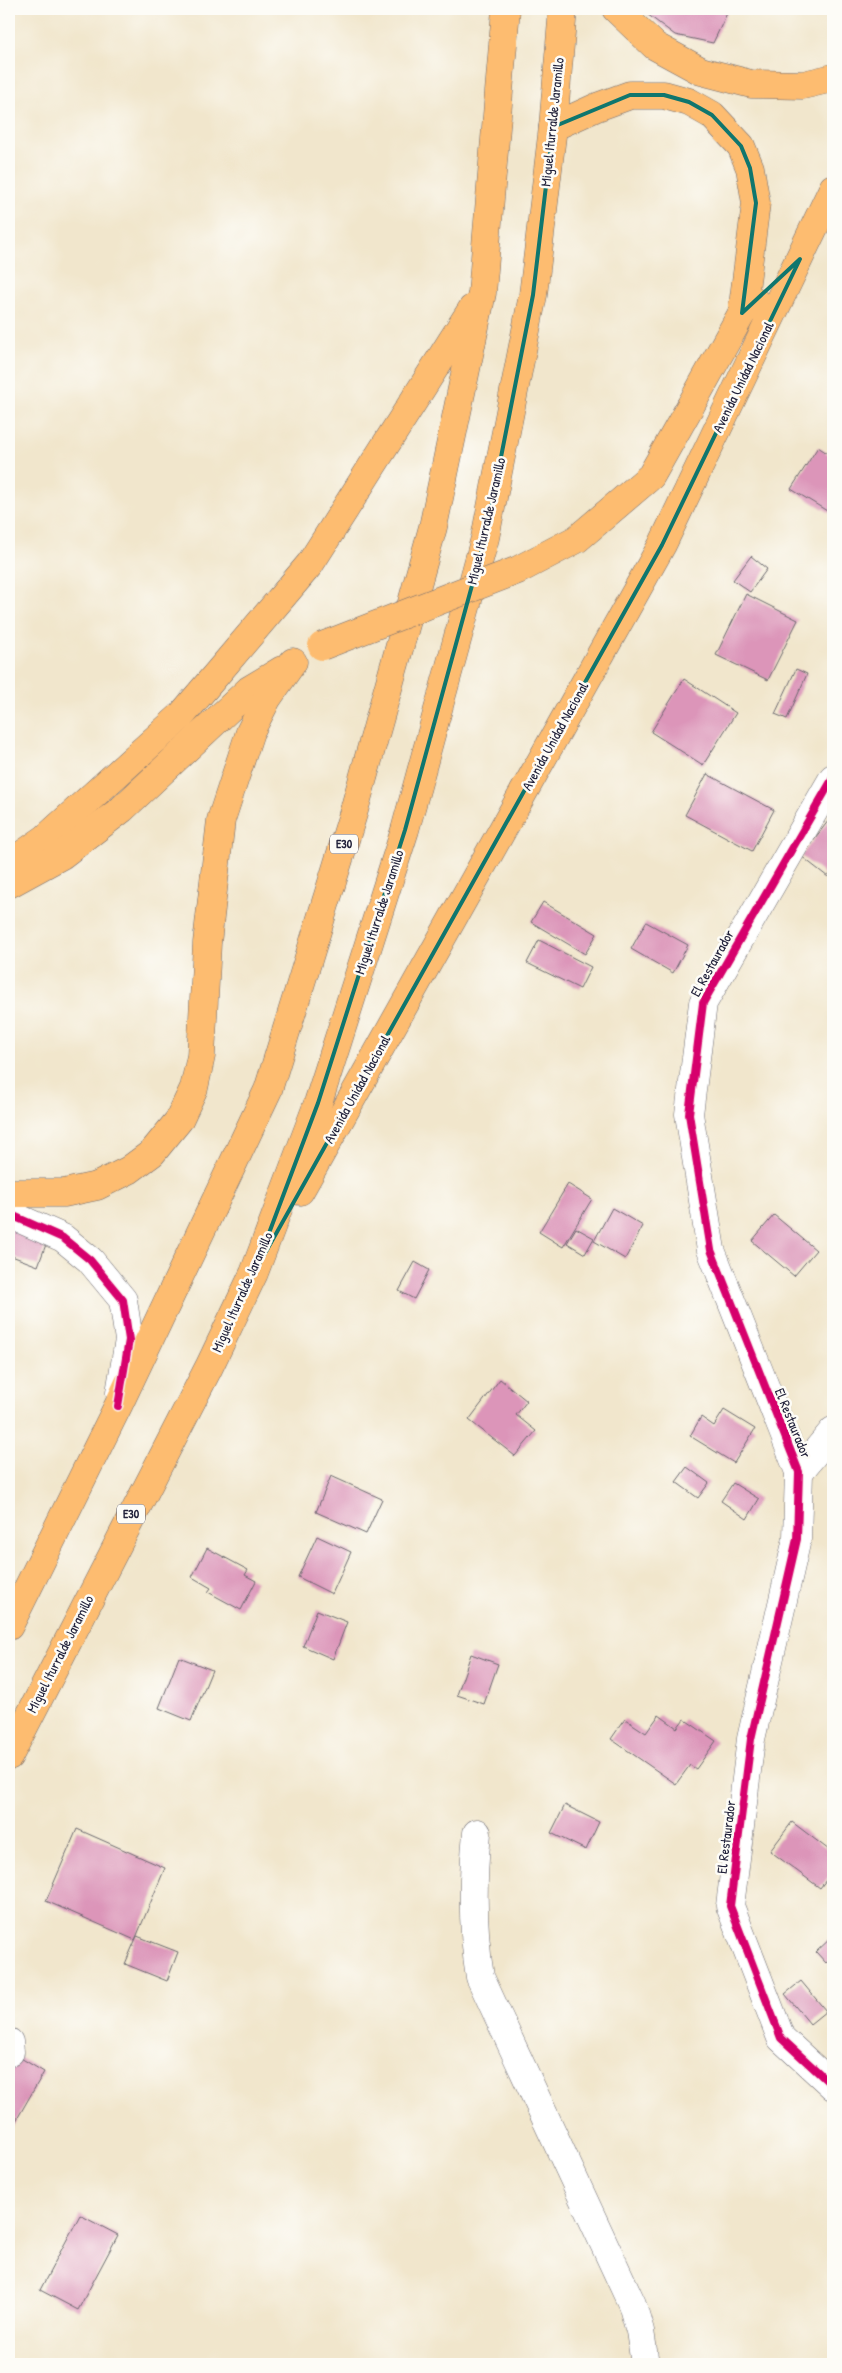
<svg xmlns="http://www.w3.org/2000/svg" width="842" height="2373" viewBox="0 0 842 2373" font-family="'Patrick Hand',sans-serif">
<style>
.building{fill:#dc95b9}
.lines{fill:none;stroke-linecap:round;stroke-linejoin:round}
.minor-casing{stroke:#6a676e;stroke-width:29}
.major-casing{stroke:#6a676e;stroke-width:29}
.minor{stroke:#fff;stroke-width:28}
.major{stroke:#fdbc70;stroke-width:28}
.major-bridge-casing{stroke:#6a676e;stroke-width:29;stroke-linecap:butt}
.major-bridge{stroke:#fdbc70;stroke-width:28}
.cycleway-casing{stroke:#fdfcf7;stroke-width:11}
.cycleway{stroke:#d6006c;stroke-width:8}
.marked{fill:none;stroke:#0f766e;stroke-width:4;stroke-linejoin:round}
.labels{text-anchor:middle;stroke-width:5;stroke-linejoin:round;paint-order:stroke}
.shield{fill:#fdfcf7;stroke:#646373;stroke-width:1}
.shield-label{font-size:12px;font-weight:bold;fill:#22223b}
.street-label{font-size:14px;fill:#22223b;stroke:#fdfcf7}
</style>
<rect width="100%" height="100%" fill="#fdfcf7"/>
<filter id="ink" filterUnits="userSpaceOnUse"><feTurbulence type="fractalNoise" baseFrequency=".02" numOctaves="2"/><feDisplacementMap in="SourceGraphic" scale="10" xChannelSelector="R" yChannelSelector="G"/><feConvolveMatrix kernelMatrix="1 2 1 2 8 2 1 2 1" color-interpolation-filters="sRGB"/></filter>
<filter id="wash" filterUnits="userSpaceOnUse"><feTurbulence type="fractalNoise" baseFrequency=".0096" numOctaves="4" result="noise"/><feDisplacementMap in="SourceGraphic" scale="20" xChannelSelector="R" yChannelSelector="G"/><feGaussianBlur stdDeviation="1.12" result="paint"/><feColorMatrix in="noise" values="0 0 0 0 0 0 0 0 0 0 0 0 0 0 0 0 0 1.4 0 .05"/><feComposite in="paint" operator="in"/></filter>
<g filter="url(#wash)">
<rect width="100%" height="100%" fill="#f1e6cc"/>
<g id="blocks">
<g class="building">
<path d="M650,9H729L713,43L675,35L647,14Z"/>
<path d="M818,447L833,457L832,514L791,489Z"/>
<path d="M751,556L767,569L750,592L733,580Z"/>
<path d="M746,594L798,620L768,680L716,655Z"/>
<path d="M796,669L807,674L787,719L775,714Z"/>
<path d="M684,679L736,713L703,765L651,732Z"/>
<path d="M707,774L774,810L752,851L685,815Z"/>
<path d="M829,820L833,823V870L828,877L801,856Z"/>
<path d="M543,902L597,934L585,954L531,922Z"/>
<path d="M646,922L688,945L673,973L631,949Z"/>
<path d="M539,940L591,967L580,989L527,963Z"/>
<path d="M568,1184L592,1199L563,1247L539,1232Z"/>
<path d="M612,1208L643,1226L625,1259L594,1241Z"/>
<path d="M774,1215L816,1250L794,1276L752,1241Z"/>
<path d="M9,1224L48,1239L38,1266L9,1255Z"/>
<path d="M576,1228L594,1238L585,1254L567,1243Z"/>
<path d="M415,1262L429,1270L414,1299L399,1291Z"/>
<path d="M500,1379L527,1401L516,1415L536,1431L515,1456L469,1420Z"/>
<path d="M724,1410L755,1429L734,1463L690,1436L701,1417L714,1426Z"/>
<path d="M687,1467L709,1483L698,1498L676,1482Z"/>
<path d="M331,1476L382,1499L366,1534L316,1512Z"/>
<path d="M733,1483L759,1499L747,1519L721,1501Z"/>
<path d="M317,1536L351,1552L332,1594L298,1577Z"/>
<path d="M207,1548L248,1570L245,1575L256,1581L241,1610L208,1592L211,1588L192,1577Z"/>
<path d="M317,1610L347,1622L333,1659L303,1646Z"/>
<path d="M471,1654L498,1664L484,1704L457,1695Z"/>
<path d="M179,1657L212,1670L191,1721L159,1708Z"/>
<path d="M659,1715L677,1728L684,1719L716,1741L696,1769L690,1765L676,1784L611,1739L625,1719L646,1733Z"/>
<path d="M565,1805L599,1822L586,1850L551,1833Z"/>
<path d="M792,1822L833,1853V1871L820,1888L770,1851Z"/>
<path d="M77,1829L165,1868L135,1940L46,1901Z"/>
<path d="M137,1936L178,1952L167,1981L125,1964Z"/>
<path d="M833,1936V1956L826,1963L816,1952Z"/>
<path d="M801,1981L826,2011L810,2024L785,1994Z"/>
<path d="M9,2051L44,2072L9,2133Z"/>
<path d="M80,2215L118,2235L78,2310L40,2290Z"/>
</g>
</g>
</g>
<g filter="url(#ink)">
<use href="#blocks" fill-opacity="0" stroke="#6a676e" stroke-width="1"/>
<g class="lines">
<g class="minor-casing">
<g id="minor">
<path d="M833,778L703,1003L689,1114L711,1250L799,1472L797,1539L751,1739L730,1906L781,2038L833,2086"/>
<path d="M9,1214L63,1238L90,1260L123,1300L129,1340L120,1393"/>
<path d="M799,1472L833,1431"/>
<path d="M477,1833C472,1883 472,1928 480,1977L632,2304L640,2331L645,2364"/>
<path d="M9,2042L10,2052"/>
</g>
</g>
<g class="major-casing">
<g id="major">
<path d="M616,9L655,46L701,71L751,84L803,85L833,78"/>
<path d="M553,127L597,107L630,95H664L689,102L712,115L741,146L750,168L756,203L742,313"/>
<path d="M691,405L742,313L755,301"/>
<path d="M9,864L46,838L181,716L310,564L472,309"/>
<path d="M9,884L62,855L122,809L249,690L282,670"/>
<path d="M300,1191L662,545L833,188"/>
<path d="M9,1193H64L97,1186L129,1170L152,1153L179,1120L194,1088L201,1056L207,943L221,820L250,732L267,699L293,662"/>
<path d="M9,1626L118,1406L268,1090L353,814L433,527L482,293L506,9"/>
<path d="M9,1756L209,1367L254,1273L318,1103L405,830L485,538L533,295L553,127L563,9"/>
</g>
</g>
<use href="#minor" class="minor"/>
<use href="#major" class="major"/>
<g class="major-bridge-casing">
<path id="major-bridge" d="M322,646L518,570L577,539L651,476L691,405"/>
</g>
<use href="#major-bridge" class="major-bridge"/>
<g class="cycleway-casing">
<g id="cycleway">
<path d="M833,778L703,1003L689,1114L711,1250L799,1472L797,1539L751,1739L730,1906L781,2038L833,2086"/>
<path d="M9,1214L63,1238L90,1260L123,1300L129,1340L118,1406"/>
</g>
</g>
<use href="#cycleway" class="cycleway"/>
</g>
</g>
<path class="marked" d="M630,95H664L689,102L712,115L741,146L750,168L756,203L742,313L800,259L662,545L254,1273L318,1103L405,830L485,538L533,295L553,127Z"/>
<g class="labels">
<g class="shield">
<rect x="330" y="834.5" width="28" height="19" rx="4"/>
<rect x="117" y="1504.5" width="28" height="19" rx="4"/>
</g>
<g class="shield-label">
<text x="344" y="848">E30</text>
<text x="131" y="1518">E30</text>
</g>
<g class="street-label">
<text transform="translate(552 122) rotate(-84)" y="5">Miguel Iturralde Jaramillo</text>
<text transform="translate(743 377) rotate(-64)" y="5">Avenida Unidad Nacional</text>
<text transform="translate(486 521) rotate(-77)" y="5">Miguel Iturralde Jaramillo</text>
<text transform="translate(555 736) rotate(-61)" y="5">Avenida Unidad Nacional</text>
<text transform="translate(379 912) rotate(-72)" y="5">Miguel Iturralde Jaramillo</text>
<text transform="translate(712 963) rotate(-61)" y="5">El Restaurador</text>
<text transform="translate(357 1089) rotate(-61)" y="5">Avenida Unidad Nacional</text>
<text transform="translate(242 1292) rotate(-66)" y="5">Miguel Iturralde Jaramillo</text>
<text transform="translate(793 1423) rotate(68)" y="5">El Restaurador</text>
<text transform="translate(60 1654) rotate(-63)" y="5">Miguel Iturralde Jaramillo</text>
<text transform="translate(726 1837) rotate(-83)" y="5">El Restaurador</text>
</g>
</g>
<rect width="842" height="2373" fill="none" stroke="#fdfcf7" stroke-width="30"/>
</svg>
